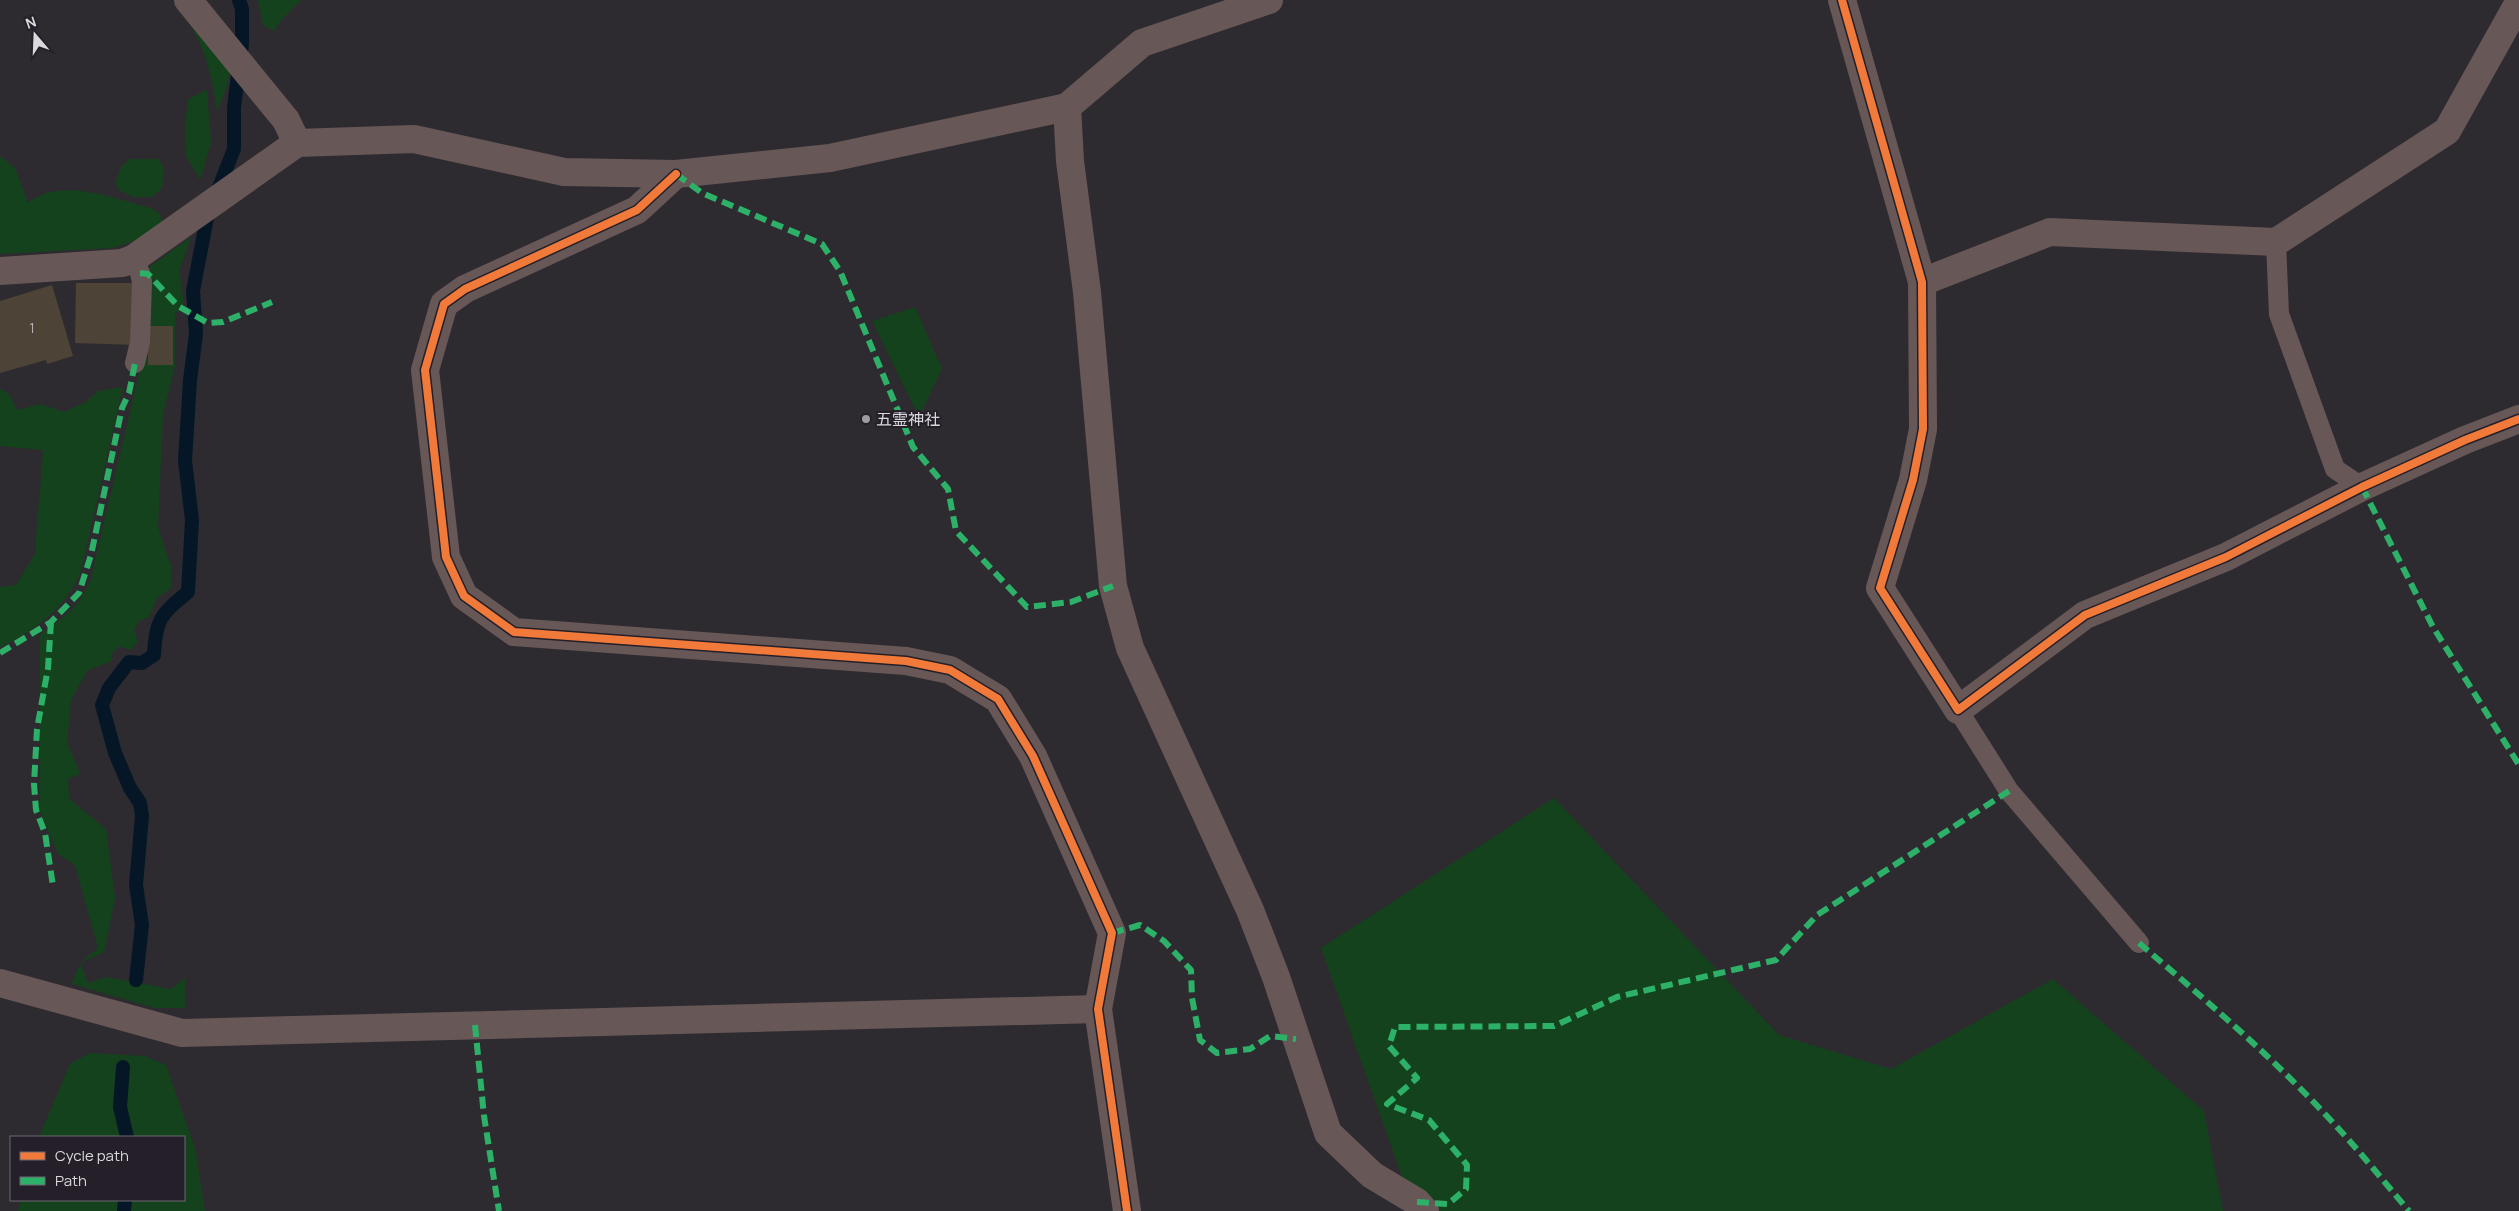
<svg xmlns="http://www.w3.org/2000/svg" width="2519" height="1211" viewBox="0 0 2519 1211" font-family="Manrope,'Noto Sans JP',sans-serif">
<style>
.green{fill:#14421c}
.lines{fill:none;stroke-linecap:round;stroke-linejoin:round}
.stream{stroke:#051726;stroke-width:14}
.building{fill:#4d4336}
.lane{stroke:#685757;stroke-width:20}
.street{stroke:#685757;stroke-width:28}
.quiet{stroke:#2db169;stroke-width:6;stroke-dasharray:12 6;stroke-linecap:butt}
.cycleway-casing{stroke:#241f28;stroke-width:11}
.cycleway{stroke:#f17a3a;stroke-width:8}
.poi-dot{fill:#9e9ba0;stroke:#241f28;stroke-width:2}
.labels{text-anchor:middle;stroke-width:4;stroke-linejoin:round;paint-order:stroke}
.number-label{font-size:14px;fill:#b7b2b3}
.poi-label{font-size:16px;fill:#dad7dd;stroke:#241f28;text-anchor:start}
</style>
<rect width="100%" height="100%" fill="#2e2b30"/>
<g class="green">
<path d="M258,0H301L281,20L274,31L263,25Z"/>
<path d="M191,26L230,70L227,86L217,112C213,82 207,53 191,26Z"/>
<path d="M207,90L211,143L200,180L186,156L185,123L188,99Z"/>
<path d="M0,156L15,168L28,203C61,176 114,199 151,208L159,213L163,222L140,239L112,248L0,254Z"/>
<path d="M130,159H159L164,169L162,188L152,197H133L119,190L115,182L122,166Z"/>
<path d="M191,237L179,271L184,304L175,314V366L163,413L158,527L171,567V588L157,598L149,617L139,621L134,630L138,642L130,650L120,646L113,652L111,661L87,671L71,700L67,743L80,774L68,779L69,799L106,829L115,898L104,952L80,963L88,983L106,977L171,989L185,978V1008H155L72,984L80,963L98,948L75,865L58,854L40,811V635C65,616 80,608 91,578L146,344L149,267Z"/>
<path d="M915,307L942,369L919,417L872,321Z"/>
<path d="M123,387L81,571C67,607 35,631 0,647V587L16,585L35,554L43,450L0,446V389L9,394L17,410L40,404L64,412L86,402L98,391Z"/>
<path d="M1554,798L1779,1035L1891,1069L2053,979L2204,1111L2223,1211H1414L1321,948Z"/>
<path d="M90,1053L144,1056L166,1065L195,1148L205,1211H18L21,1200H184V1137H39L70,1064Z"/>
</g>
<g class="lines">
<g class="stream">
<path d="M136,980L142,925L136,885L142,816L140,803L130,788L115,753L102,705L109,688L129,662L142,663L154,655C156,619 160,615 188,592L192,520L185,461L190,380L196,334L193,291L207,218L234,149V107L242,44V9L239,0"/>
<path d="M123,1067L120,1107L127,1137"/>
<path d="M124,1211L125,1200"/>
</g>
</g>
<g class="building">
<path d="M76,283H137L136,345L75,343Z"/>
<path d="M52,285L73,356L47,364L46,360L0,373V301Z"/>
<rect x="148" y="326" width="25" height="39"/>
</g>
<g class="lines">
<g class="lane">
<path d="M2276,242L2279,314L2335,469L2362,487"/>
<path d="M133,259L140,273L142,282L140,342L135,363"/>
<path d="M1958,710L2009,791L2139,943"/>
</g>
<g class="street">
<path d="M188,0L286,120L297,143"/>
<path d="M1842,0L1922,282L1923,429L1913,480L1880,588L1958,710L2085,615L2226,557L2362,487L2465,440L2519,419"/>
<path d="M1067,107L1070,161L1087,292L1113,586L1130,648L1250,910L1276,977L1328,1133L1372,1175L1417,1202L1425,1211"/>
<path d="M676,174L637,210L465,289L444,304L425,370L446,557L464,596L514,632L906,661L950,670L998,699L1033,756L1112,933L1098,1009L1127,1211"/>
<path d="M0,271L122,263L133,259L297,143L414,139L564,172L676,174L830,158L1067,107L1142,43L1269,0"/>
<path d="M1922,282L2050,232L2276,242L2447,131L2519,2"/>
<path d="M0,983L182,1033L1098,1009"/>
</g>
<g class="quiet">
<path d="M676,174L702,193L822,244L840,271L913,447L948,489L956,531L1027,607L1071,602L1113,586"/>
<path d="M140,273L148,274L178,306L208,323L223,322L272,302"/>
<path d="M2362,487L2433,627L2519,765"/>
<path d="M51,622L48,668L37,729L34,784L36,810L45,833L53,886"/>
<path d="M0,653L51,622L79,593L91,555L122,408L129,393L135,363"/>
<path d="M1112,933L1140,925L1164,941L1191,970L1192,998L1200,1040L1217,1053L1250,1049L1270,1036L1296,1039"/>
<path d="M2139,943C2207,1001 2276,1060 2337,1127C2362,1154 2385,1183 2409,1211"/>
<path d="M475,1025L484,1116L499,1211"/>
<path d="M1417,1202L1448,1204L1466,1189L1467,1165L1429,1120L1387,1104L1417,1078L1389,1046L1395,1027L1554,1026L1617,997L1776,960L1817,915L2009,791"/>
</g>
<g class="cycleway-casing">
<g id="cycleway">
<path d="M1842,0L1922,282L1923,429L1913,480L1880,588L1958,710L2085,615L2226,557L2362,487L2465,440L2519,419"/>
<path d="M676,174L637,210L465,289L444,304L425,370L446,557L464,596L514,632L906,661L950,670L998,699L1033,756L1112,933L1098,1009L1127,1211"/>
</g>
</g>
<use href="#cycleway" class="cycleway"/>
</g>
<circle class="poi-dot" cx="866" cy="419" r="5"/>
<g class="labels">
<g class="number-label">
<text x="32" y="333">1</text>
</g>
<g class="poi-label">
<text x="876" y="425">五霊神社</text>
</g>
</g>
<rect x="10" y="1136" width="175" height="65" fill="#241f28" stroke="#6d6970"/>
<rect x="20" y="1152" width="25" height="8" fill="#f17a3a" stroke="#6d6970"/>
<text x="55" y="1161" font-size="15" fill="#dad7dd">Cycle path</text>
<rect x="20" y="1177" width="25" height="8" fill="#2db169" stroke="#6d6970"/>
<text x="55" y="1186" font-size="15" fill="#dad7dd">Path</text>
<g transform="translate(35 35) rotate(341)" stroke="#241f28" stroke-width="4" paint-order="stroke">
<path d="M0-4L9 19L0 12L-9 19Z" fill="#dad7dd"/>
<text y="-8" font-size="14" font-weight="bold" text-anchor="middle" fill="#dad7dd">N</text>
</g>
</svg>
